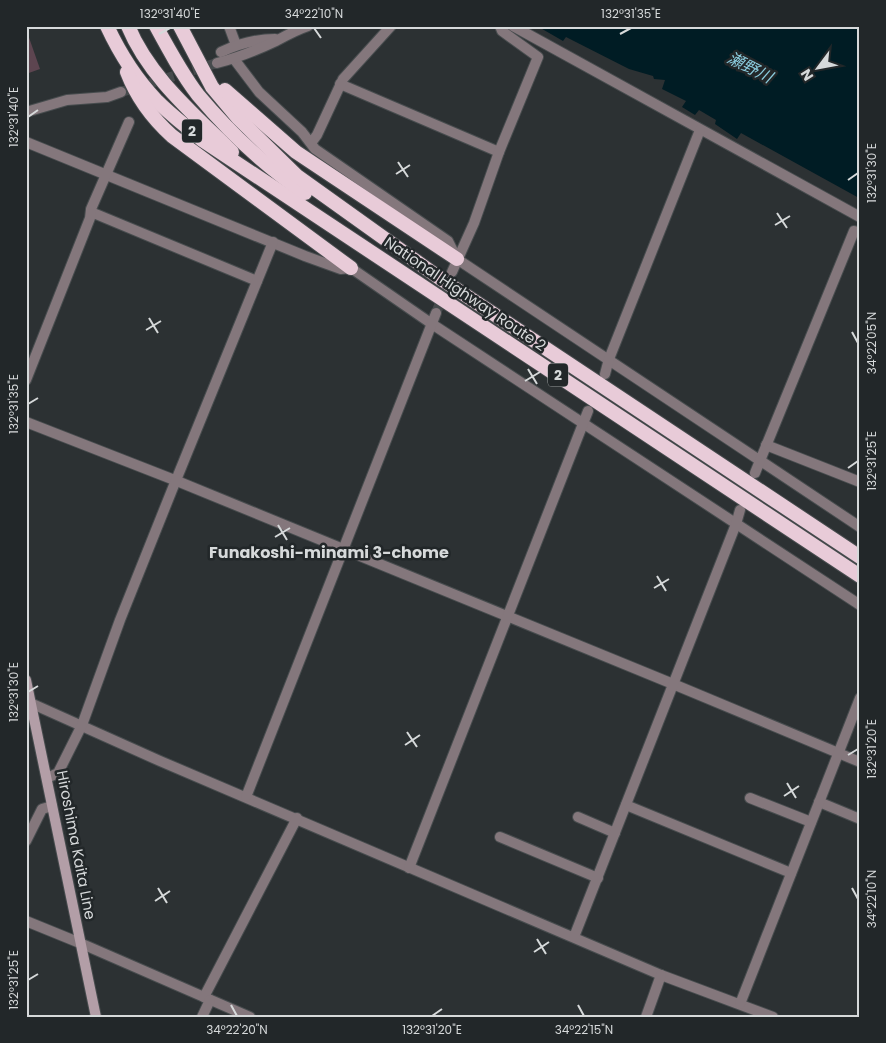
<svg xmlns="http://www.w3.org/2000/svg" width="886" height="1043" viewBox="0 0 886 1043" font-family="Poppins,'Noto Sans JP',sans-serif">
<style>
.green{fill:#5d4550}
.water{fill:#001c24}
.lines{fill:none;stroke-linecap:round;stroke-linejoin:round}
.minor-tunnel{stroke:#464a4c;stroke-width:10;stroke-dasharray:10 5;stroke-linecap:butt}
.minor-casing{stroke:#474c4e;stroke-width:12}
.secondary-casing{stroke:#474c4e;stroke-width:12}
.trunk-casing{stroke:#474c4e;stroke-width:16}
.minor{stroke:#84777c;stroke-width:10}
.secondary{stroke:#b39ea7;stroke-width:10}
.trunk{stroke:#e8cbd8;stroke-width:14}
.ticks{fill:none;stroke:#d6d9da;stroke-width:2}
.labels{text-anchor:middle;stroke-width:5;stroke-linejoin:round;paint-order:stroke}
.shield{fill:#222729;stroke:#a0a4a5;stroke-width:1}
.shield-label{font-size:14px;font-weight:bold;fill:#d6d9da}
.street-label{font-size:15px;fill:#d6d9da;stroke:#222729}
.water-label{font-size:16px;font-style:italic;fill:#8bccde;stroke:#222729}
.neighbourhood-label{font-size:16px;font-weight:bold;fill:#d6d9da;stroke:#222729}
.neatline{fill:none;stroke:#d6d9da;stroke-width:2}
.ticks-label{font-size:12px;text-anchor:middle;fill:#d6d9da}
</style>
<rect width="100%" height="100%" fill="#2c3133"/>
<path class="green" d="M26,29L40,69L26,74Z"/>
<path class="water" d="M537,26H860V208L857,205L859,198L741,133L737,139L715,124L716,120L699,110L695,115L682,107L686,101L662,89L665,80L654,79L653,76L629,69L566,37L563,41Z"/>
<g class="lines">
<g class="minor-tunnel">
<path d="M121,92L217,63"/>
<path d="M436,313L450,279"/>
</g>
<g class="minor-casing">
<g id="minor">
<path d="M229,26L236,45"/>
<path d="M513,26L860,217"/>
<path d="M221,52C238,44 256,39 275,39"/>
<path d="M234,59L259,92L302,132L315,149L448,241L457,259L860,527"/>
<path d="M217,63C237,58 257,50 276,41C287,35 296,30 308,26"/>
<path d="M340,84L499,152"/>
<path d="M26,112L67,100L107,97L121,92"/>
<path d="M26,142L305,256L341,269L351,268L432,324L860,605"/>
<path d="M311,143L317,135L343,79L391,26"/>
<path d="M91,212L257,281"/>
<path d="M452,272L474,223L499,152L538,57L502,31L500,26"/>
<path d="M605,374L609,359L700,130"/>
<path d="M26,380L90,218L91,209L129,122"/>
<path d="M26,422L177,481L673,684L860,762"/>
<path d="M766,445L860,482"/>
<path d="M755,473L854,231L860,233"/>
<path d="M26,701L160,761L661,975L773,1017"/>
<path d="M47,778L58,773L82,725L120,620L172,490L273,242"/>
<path d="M246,797L436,313"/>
<path d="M750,798L811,822"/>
<path d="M819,802L860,819"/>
<path d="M626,805L791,873"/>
<path d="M578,817L615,833"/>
<path d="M500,837L598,878"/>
<path d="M26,841L42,809L52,806"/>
<path d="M409,868L588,411"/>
<path d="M26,921L80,943L250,1017"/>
<path d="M574,937L736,524L740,510"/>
<path d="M204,997L297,818"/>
<path d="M740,1004L860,698"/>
<path d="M202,1017L210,1000"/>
<path d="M646,1017L661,975"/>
</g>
</g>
<g class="secondary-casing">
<path id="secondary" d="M26,680L96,1017"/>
</g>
<g class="trunk-casing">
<g id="trunk">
<path d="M107,26C120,54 136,79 157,101C171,115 187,127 202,140L860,576"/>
<path d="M128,26C149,77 194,114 232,152"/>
<path d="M156,26C169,50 182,74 198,95C229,132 265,166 305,193"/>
<path d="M180,26L212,87L238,118L297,176L441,279L860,557"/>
<path d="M127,72C137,98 152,118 172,136L351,268"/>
<path d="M225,90L296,152L457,259"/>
</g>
</g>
<use href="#minor" class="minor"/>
<use href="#secondary" class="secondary"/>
<use href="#trunk" class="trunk"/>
</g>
<path class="ticks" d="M314,28L321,38M159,34L170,28M620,34L631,28M28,117L38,110M398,162L408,177M396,174L410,165M848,180L858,173M777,213L787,228M775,225L790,216M149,318L158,333M146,330L161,321M852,332L858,343M528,369L537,384M525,381L540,372M28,404L38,398M848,468L858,461M278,525L287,540M275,537L290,528M657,576L666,591M654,588L669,579M28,692L38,686M407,732L417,747M405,745L420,735M848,755L858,749M787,783L796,798M784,796L799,786M158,888L167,903M852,888L858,899M155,901L170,891M537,939L546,954M534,952L549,942M28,980L38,974M231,1005L237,1016M578,1005L584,1016M432,1016L442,1009"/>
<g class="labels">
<g class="shield">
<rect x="182" y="119.5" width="20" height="23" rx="4"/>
<rect x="548" y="363.5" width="20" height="23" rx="4"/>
</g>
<g class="shield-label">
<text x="192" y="136">2</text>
<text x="558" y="380">2</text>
</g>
<g class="street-label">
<text transform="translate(465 294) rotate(34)" y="5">National Highway Route 2</text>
<text transform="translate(76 845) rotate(79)" y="5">Hiroshima Kaita Line</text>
</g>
<g class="water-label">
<text transform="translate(750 67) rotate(27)" y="6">瀬野川</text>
</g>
<g class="neighbourhood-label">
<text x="329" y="558">Funakoshi-minami 3-chome</text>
</g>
</g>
<rect width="886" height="1043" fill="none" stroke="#222729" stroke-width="55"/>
<g transform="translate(818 68) rotate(238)" stroke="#222729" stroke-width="4" paint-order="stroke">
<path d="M0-4L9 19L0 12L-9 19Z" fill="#d6d9da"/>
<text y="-8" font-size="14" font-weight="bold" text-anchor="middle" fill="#d6d9da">N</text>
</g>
<rect x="28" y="28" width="830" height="988" class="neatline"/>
<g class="ticks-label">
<text x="170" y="18">132°31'40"E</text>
<text x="314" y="18">34°22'10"N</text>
<text x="631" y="18">132°31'35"E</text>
<text transform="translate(14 117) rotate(-90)" y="4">132°31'40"E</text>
<text transform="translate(872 173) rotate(-90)" y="4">132°31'30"E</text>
<text transform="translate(872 343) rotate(-90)" y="4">34°22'05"N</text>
<text transform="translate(14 404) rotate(-90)" y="4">132°31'35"E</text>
<text transform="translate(872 461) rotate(-90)" y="4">132°31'25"E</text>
<text transform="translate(14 692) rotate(-90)" y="4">132°31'30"E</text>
<text transform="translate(872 749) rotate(-90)" y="4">132°31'20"E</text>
<text transform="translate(872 899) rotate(-90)" y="4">34°22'10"N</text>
<text transform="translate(14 980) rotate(-90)" y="4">132°31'25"E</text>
<text x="237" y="1034">34°22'20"N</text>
<text x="432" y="1034">132°31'20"E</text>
<text x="584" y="1034">34°22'15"N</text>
</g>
</svg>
